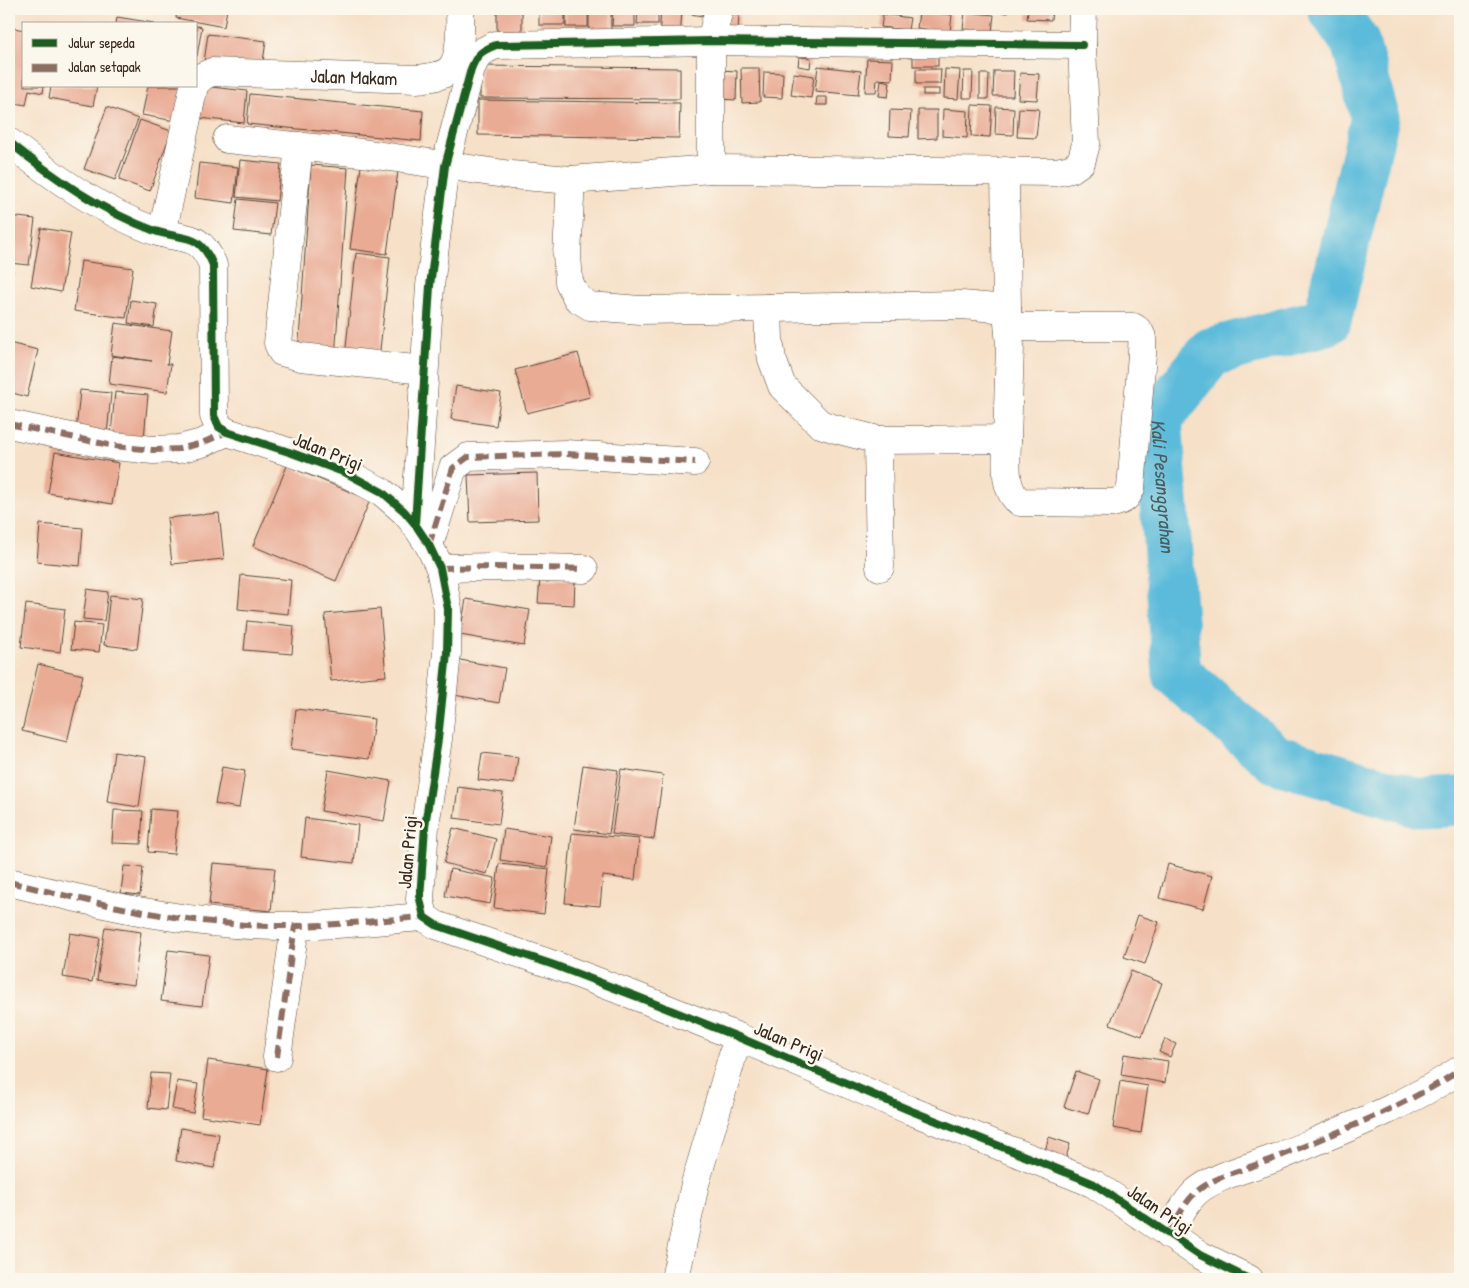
<svg xmlns="http://www.w3.org/2000/svg" width="1469" height="1288" viewBox="0 0 1469 1288" font-family="'Patrick Hand',sans-serif">
<style>
.lines{fill:none;stroke-linecap:round;stroke-linejoin:round}
.river{stroke:#5cbbda;stroke-width:49}
.building{fill:#e9ab94}
.street-casing{stroke:#574537;stroke-width:29}
.secondary-casing{stroke:#574537;stroke-width:29}
.street{stroke:#fff;stroke-width:28}
.secondary{stroke:#fff;stroke-width:28}
.quiet{stroke:#8d6e63;stroke-width:6;stroke-dasharray:12 6;stroke-linecap:butt}
.cycleway-casing{stroke:#fbf7ec;stroke-width:11}
.cycleway{stroke:#1b5e20;stroke-width:8}
.labels{text-anchor:middle;stroke-width:5;stroke-linejoin:round;paint-order:stroke}
.street-label{font-size:19px;fill:#3b2a1e;stroke:#fbf7ec}
.water-label{font-size:20px;font-style:italic;fill:#475d60;stroke:#fbf7ec}
</style>
<rect width="100%" height="100%" fill="#fbf7ec"/>
<filter id="ink" filterUnits="userSpaceOnUse"><feTurbulence type="fractalNoise" baseFrequency=".02" numOctaves="2"/><feDisplacementMap in="SourceGraphic" scale="10" xChannelSelector="R" yChannelSelector="G"/><feConvolveMatrix kernelMatrix="1 2 1 2 8 2 1 2 1" color-interpolation-filters="sRGB"/></filter>
<filter id="wash" filterUnits="userSpaceOnUse"><feTurbulence type="fractalNoise" baseFrequency=".0096" numOctaves="4" result="noise"/><feDisplacementMap in="SourceGraphic" scale="20" xChannelSelector="R" yChannelSelector="G"/><feGaussianBlur stdDeviation="1.12" result="paint"/><feColorMatrix in="noise" values="0 0 0 0 0 0 0 0 0 0 0 0 0 0 0 0 0 1.4 0 .05"/><feComposite in="paint" operator="in"/></filter>
<g filter="url(#wash)">
<rect width="100%" height="100%" fill="#f6e0c7"/>
<g class="lines">
<path class="river" id="s1" d="M1332,9L1355,42L1375,117L1327,321L1211,352L1158,419L1177,674L1275,759L1420,803L1460,801"/>
</g>
<g id="blocks">
<g class="building">
<path d="M177,9H227L224,27L176,18Z"/>
<path d="M497,9H522V38L497,39Z"/>
<rect x="539" y="9" width="26" height="16"/>
<rect x="566" y="9" width="22" height="18"/>
<rect x="589" y="9" width="22" height="21"/>
<path d="M613,9H635V26H612Z"/>
<path d="M638,9H658V24H637Z"/>
<path d="M661,9H682L680,40L659,39Z"/>
<path d="M686,9H703L702,16L685,13Z"/>
<path d="M852,9H871V11L852,10Z"/>
<path d="M979,9H991V11L979,10Z"/>
<path d="M994,9H1008V13L993,11Z"/>
<path d="M1028,9H1052L1051,20L1027,19Z"/>
<path d="M919,11L952,15L950,32L917,28Z"/>
<path d="M726,12L739,13L738,33L724,32Z"/>
<path d="M965,12L994,15L992,32L963,29Z"/>
<path d="M883,14L910,18L908,30L881,27Z"/>
<path d="M117,17L154,23V24H116Z"/>
<path d="M196,26L202,27L197,56H196Z"/>
<path d="M9,27L24,30V86H44L43,93L29,90L26,105L9,102Z"/>
<path d="M208,34L266,41L262,69L204,62Z"/>
<rect x="913" y="47" width="25" height="19"/>
<path d="M799,57L811,58L810,68L798,66Z"/>
<path d="M867,59L893,60L892,80L877,79L876,92H865Z"/>
<path d="M480,66L680,68V99L480,98Z"/>
<path d="M818,66L861,71L858,95L815,91Z"/>
<path d="M741,68H759L760,102L742,103Z"/>
<path d="M916,69H941L940,84H916Z"/>
<path d="M945,69L960,70L958,99L944,98Z"/>
<path d="M720,70L737,71L736,100L719,99Z"/>
<path d="M964,71H973L972,98H963Z"/>
<path d="M994,71H1014L1013,96H993Z"/>
<path d="M764,72L783,73L782,98L763,97Z"/>
<path d="M794,73L814,76L811,98L791,95Z"/>
<path d="M1020,73L1039,74L1037,100L1018,99Z"/>
<path d="M980,74H989L988,99H980Z"/>
<path d="M881,80L890,82L888,97L879,96Z"/>
<path d="M51,86H97L93,106L49,98Z"/>
<path d="M148,86H182L175,121L142,115Z"/>
<path d="M202,86L247,91L244,123L199,118Z"/>
<rect x="923" y="89" width="16" height="6"/>
<path d="M250,94L423,111L421,141L247,124Z"/>
<path d="M817,97H827V105H816Z"/>
<path d="M478,100L680,103L679,138L478,135Z"/>
<path d="M972,105L992,106L990,137L971,136Z"/>
<path d="M107,107L138,119L115,180L84,169Z"/>
<path d="M996,107L1014,108L1013,135L995,134Z"/>
<path d="M1019,108L1039,109L1036,138L1017,137Z"/>
<path d="M943,109L968,111L967,138L942,136Z"/>
<path d="M890,110L911,111L909,137L889,136Z"/>
<path d="M918,110H937V138L918,139Z"/>
<path d="M140,120L171,131L150,191L119,180Z"/>
<path d="M240,160L281,164L277,201L236,197Z"/>
<path d="M199,163L238,167L234,203L195,198Z"/>
<path d="M311,165L348,168L335,358L298,355Z"/>
<path d="M361,166L398,171L387,254L350,249Z"/>
<path d="M238,199L275,203L271,235L234,231Z"/>
<path d="M9,216L35,219L29,265L9,263Z"/>
<path d="M41,228L71,233L61,292L31,286Z"/>
<path d="M356,253L390,257L379,359L345,356Z"/>
<path d="M81,261L133,268L126,318L74,311Z"/>
<path d="M9,270L13,271L10,289H9Z"/>
<path d="M131,300L157,304L154,327L128,323Z"/>
<path d="M115,323L172,331L167,364H171L167,392L109,384L112,356L152,361L111,355Z"/>
<path d="M9,343L38,350L27,397L9,392Z"/>
<path d="M578,353L590,397L527,413L515,370Z"/>
<path d="M456,386L501,393L496,426L451,419Z"/>
<path d="M80,390L111,393L107,435L76,432Z"/>
<path d="M115,392L148,395L144,438L111,434Z"/>
<path d="M55,452L119,463L112,504L48,493Z"/>
<path d="M287,466L370,500L336,581L253,546Z"/>
<path d="M537,473L538,520L470,522L468,475Z"/>
<path d="M219,513L224,559L172,564L167,518Z"/>
<path d="M40,524L83,528L80,566L37,562Z"/>
<path d="M241,575L291,580L288,614L238,609Z"/>
<path d="M540,578L575,579L574,605L538,603Z"/>
<path d="M87,589L108,592L104,621L83,619Z"/>
<path d="M110,595L143,599L137,649L104,645Z"/>
<path d="M466,599L530,610L524,646L460,635Z"/>
<path d="M26,604L65,609L60,652L21,647Z"/>
<path d="M380,609L386,676L331,681L325,614Z"/>
<path d="M247,621L294,626L292,654L244,650Z"/>
<path d="M74,622L102,625L99,652L71,649Z"/>
<path d="M460,660L505,668L499,703L454,695Z"/>
<path d="M38,664L83,675L67,742L22,731Z"/>
<path d="M296,709L374,719L369,759L291,749Z"/>
<path d="M114,752L146,757L139,807L107,802Z"/>
<path d="M482,753L518,757L514,784L478,780Z"/>
<path d="M583,765L618,770L609,834L574,829Z"/>
<path d="M222,767L245,771L239,808L215,804Z"/>
<path d="M621,769L663,775L654,839L612,834Z"/>
<path d="M328,770L391,781L384,821L321,811Z"/>
<path d="M458,787L503,793L499,824L454,818Z"/>
<path d="M151,809L178,811L174,854L148,852Z"/>
<path d="M114,810L143,811L141,844L112,843Z"/>
<path d="M305,818L358,825L354,863L301,857Z"/>
<path d="M453,828L496,839L487,874L444,863Z"/>
<path d="M504,829L551,836L547,867L500,860Z"/>
<path d="M572,833L639,839L635,880L603,876L600,906L565,903Z"/>
<path d="M213,863L275,868L271,911L209,905Z"/>
<path d="M499,864L549,869L544,914L494,908Z"/>
<path d="M1168,864L1212,876L1203,909L1159,898Z"/>
<path d="M124,866L143,867L140,895L121,893Z"/>
<path d="M450,869L495,878L490,904L445,896Z"/>
<path d="M1138,915L1159,922L1145,964L1124,957Z"/>
<path d="M105,927L141,932L134,985L97,980Z"/>
<path d="M70,933L100,938L92,982L63,977Z"/>
<path d="M168,950L209,955L202,1006L161,1001Z"/>
<path d="M1131,971L1162,983L1142,1036L1110,1024Z"/>
<path d="M1165,1039L1176,1044L1170,1057L1159,1052Z"/>
<path d="M1124,1054L1168,1061L1165,1083L1121,1075Z"/>
<path d="M208,1060L268,1069L260,1125L201,1116Z"/>
<path d="M1076,1071L1099,1079L1088,1114L1064,1107Z"/>
<path d="M151,1073L170,1074L166,1110L148,1108Z"/>
<path d="M177,1081L198,1084L193,1113L172,1109Z"/>
<path d="M1120,1081L1148,1086L1141,1133L1113,1128Z"/>
<path d="M181,1128L219,1134L214,1168L176,1161Z"/>
<path d="M1049,1137L1070,1144L1064,1164L1043,1158Z"/>
</g>
</g>
</g>
<g filter="url(#ink)">
<use href="#blocks" fill-opacity="0" stroke="#574537" stroke-width="1"/>
<g class="lines">
<g class="street-casing">
<g id="street">
<path id="s2" d="M196,82L203,76L212,72L417,79C427,78 438,77 447,72C463,61 460,26 460,9"/>
<path d="M227,139L362,153L511,175L571,180L711,169L1056,172L1071,169L1081,162L1086,144L1082,45L1083,9"/>
<path d="M299,146L278,343L282,352L301,357L424,370"/>
<path d="M711,169V41L719,9"/>
<path d="M571,180L567,255L569,282L577,298L590,306L640,310L962,305L1007,309"/>
<path d="M162,233L194,86"/>
<path d="M768,308L769,341L772,359L782,386L820,424L839,430L878,440L1007,439L1010,346L1007,309L1005,171"/>
<path d="M9,424L114,446L153,450L179,449L202,443L227,432"/>
<path d="M1007,439C1007,458 1002,490 1020,502L1112,503C1123,501 1127,498 1131,488L1142,354C1142,342 1145,333 1133,327H1009"/>
<path d="M878,440L880,567"/>
<path d="M415,524L430,286L445,166L471,69C477,54 481,51 496,45L711,41L1082,45"/>
<path d="M429,545L453,468L468,457L565,454L695,462"/>
<path d="M440,568L495,567L584,569"/>
<path d="M9,882C103,905 199,928 296,926C339,925 382,920 424,917"/>
<path d="M277,1057L295,926"/>
<path d="M1168,1235C1176,1221 1183,1205 1195,1193C1214,1175 1254,1167 1278,1157C1340,1131 1404,1107 1460,1070"/>
<path d="M675,1279L695,1184L738,1037"/>
</g>
</g>
<g class="secondary-casing">
<path id="secondary" d="M9,142C53,177 101,211 155,231C184,241 199,231 213,265L214,416L219,427L227,432L292,453L346,473L382,492L404,511L415,524L429,545L440,568L448,609L447,653L438,739L425,826L420,899L424,917L436,925L554,965L638,997L738,1037L909,1110L1080,1178L1094,1184L1200,1255L1249,1279"/>
</g>
<use href="#street" class="street"/>
<use href="#secondary" class="secondary"/>
<g class="quiet">
<path d="M9,424L114,446L153,450L179,449L202,443L227,432"/>
<path d="M429,545L453,468L468,457L565,454L695,462"/>
<path d="M440,568L495,567L584,569"/>
<path d="M9,882C103,905 199,928 296,926C339,925 382,920 424,917"/>
<path d="M277,1057L295,926"/>
<path d="M1168,1235C1176,1221 1183,1205 1195,1193C1214,1175 1254,1167 1278,1157C1340,1131 1404,1107 1460,1070"/>
</g>
<g class="cycleway-casing">
<g id="cycleway">
<path d="M9,142C53,177 101,211 155,231C184,241 199,231 213,265L214,416L219,427L227,432L292,453L346,473L382,492L404,511L415,524L429,545L440,568L448,609L447,653L438,739L425,826L420,899L424,917L436,925L554,965L638,997L738,1037L909,1110L1080,1178L1094,1184L1200,1255L1249,1279"/>
<path d="M415,524L430,286L445,166L471,69C477,54 481,51 496,45L711,41L1082,45"/>
</g>
</g>
<use href="#cycleway" class="cycleway"/>
</g>
</g>
<g class="labels">
<g class="street-label">
<text dy="7" stroke="none"><textPath href="#s2" startOffset="161">Jalan Makam</textPath></text>
<text transform="translate(328 451) rotate(22)" y="7">Jalan Prigi</text>
<text transform="translate(407 852) rotate(-85)" y="7">Jalan Prigi</text>
<text transform="translate(789 1041) rotate(23)" y="7">Jalan Prigi</text>
<text transform="translate(1160 1209) rotate(34)" y="7">Jalan Prigi</text>
</g>
<g class="water-label">
<text dy="7" stroke="none"><textPath href="#s1" startOffset="600">Kali Pesanggrahan</textPath></text>
</g>
</g>
<rect width="1469" height="1288" fill="none" stroke="#fbf7ec" stroke-width="30"/>
<rect x="22" y="22" width="175" height="65" fill="#fbf7ec" stroke="#aea59a"/>
<rect x="32" y="39" width="25" height="8" fill="#1b5e20" stroke="#aea59a"/>
<text x="68" y="48" font-size="15" fill="#3b2a1e">Jalur sepeda</text>
<rect x="32" y="64" width="25" height="8" fill="#8d6e63" stroke="#aea59a"/>
<text x="68" y="72" font-size="15" fill="#3b2a1e">Jalan setapak</text>
</svg>
